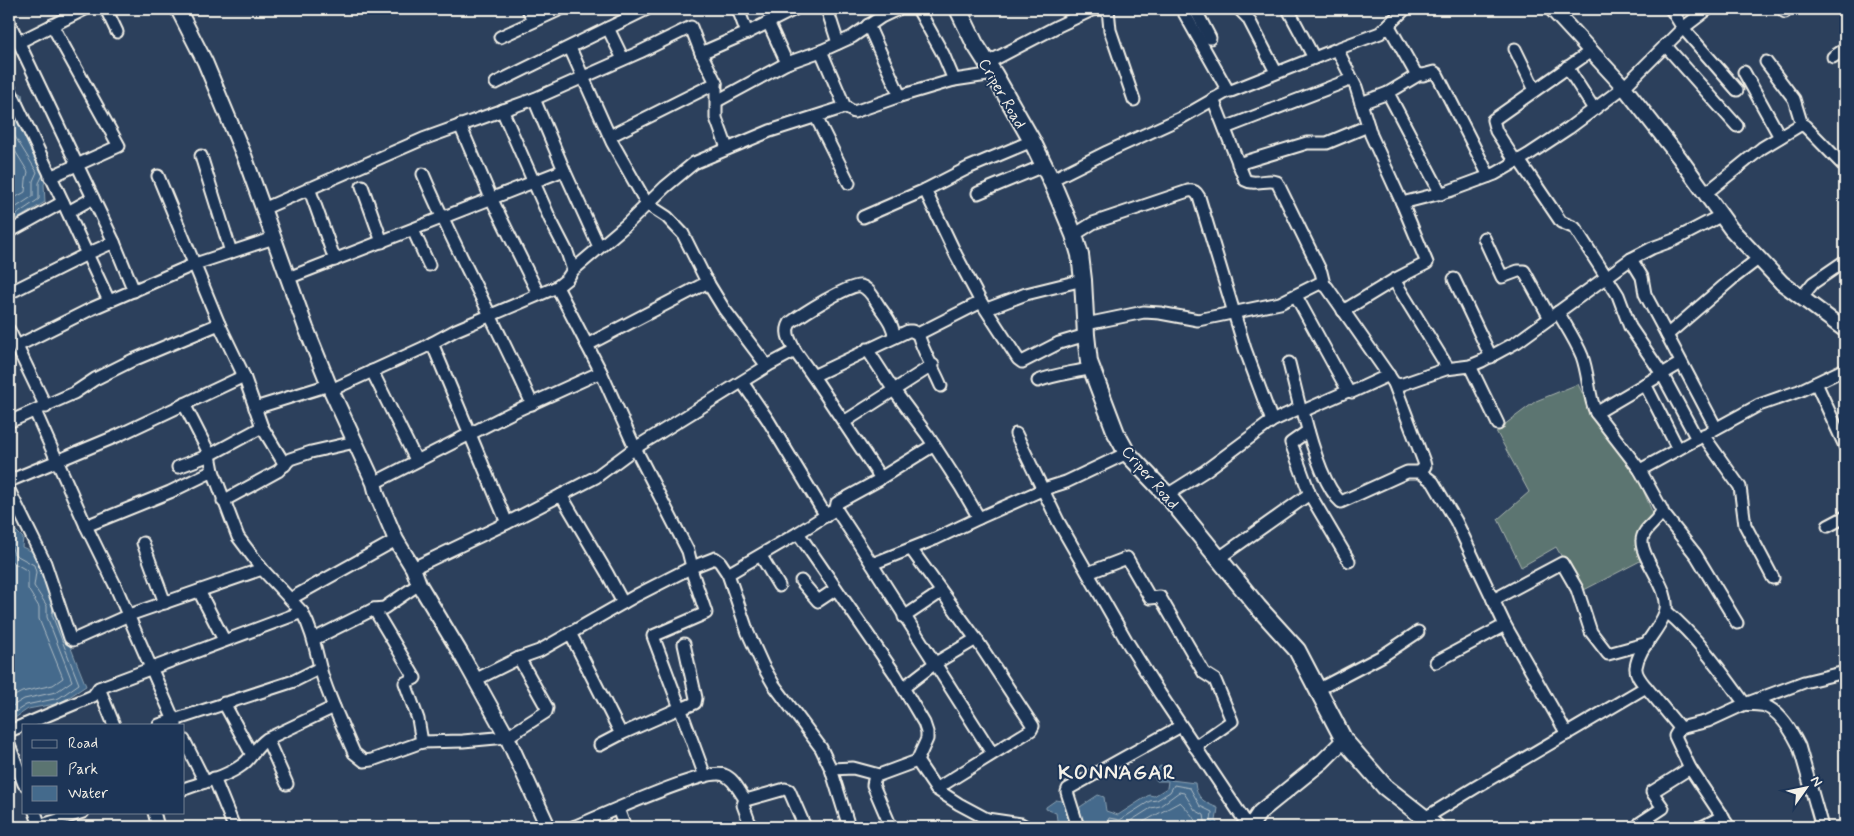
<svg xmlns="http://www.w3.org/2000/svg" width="1854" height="836" viewBox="0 0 1854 836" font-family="Mynerve,sans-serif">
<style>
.green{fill:#5b7471;stroke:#a8b2ac}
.water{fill:#446a8c;stroke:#8aa0b1}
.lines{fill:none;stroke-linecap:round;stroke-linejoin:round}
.shore{stroke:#aebbc3;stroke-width:1}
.minor-casing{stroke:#f4f1e8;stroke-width:15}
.tertiary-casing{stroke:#f4f1e8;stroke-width:18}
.secondary-casing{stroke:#f4f1e8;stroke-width:20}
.minor{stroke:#1d3557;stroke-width:11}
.tertiary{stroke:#1d3557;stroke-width:14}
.secondary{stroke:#1d3557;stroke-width:16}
.labels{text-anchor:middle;stroke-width:4;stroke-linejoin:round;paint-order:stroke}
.street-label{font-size:16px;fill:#f4f1e8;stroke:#1d3557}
.district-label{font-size:21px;font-weight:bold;letter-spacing:1px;fill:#f4f1e8;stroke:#1d3557}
</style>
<rect width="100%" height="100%" fill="#2c405c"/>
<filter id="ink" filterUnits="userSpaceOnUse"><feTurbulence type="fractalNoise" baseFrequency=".02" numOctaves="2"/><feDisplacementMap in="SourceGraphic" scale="10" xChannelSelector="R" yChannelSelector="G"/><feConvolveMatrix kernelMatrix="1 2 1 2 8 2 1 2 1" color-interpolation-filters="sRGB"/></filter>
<g filter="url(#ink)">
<path class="green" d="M1578,384L1597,424L1632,463L1653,514L1636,540L1642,560L1582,591L1556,547L1521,567L1498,519L1529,492L1496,431L1536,401Z"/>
<g class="water">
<path d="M9,87L22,94L26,121L51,172L44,184L45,202L19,218L9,220Z"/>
<path d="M12,527L23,538L22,547L42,556L48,570L45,583L59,604L57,613L86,686L60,703L28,709L9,722V529Z"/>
<path d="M1160,766L1166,768L1171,780L1195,783C1196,798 1205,803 1218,808L1216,821L1219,827H1058L1056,813L1046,809V807L1056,800L1067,802L1078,816L1080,807L1098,795L1104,797L1106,811L1118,815L1149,795L1154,796L1167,788L1168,781H1157L1153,776Z"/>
</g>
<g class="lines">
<g class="shore">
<path d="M9,141L28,172L26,180L25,192L9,201"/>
<path d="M9,209L15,208L33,196V181L37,172L14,135L13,113"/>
<path d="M9,215L17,214L39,199V183L43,175"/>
<path d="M9,539L14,554L34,565L36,572L34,586L47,606V617L72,681L56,692L24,699L9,708"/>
<path d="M9,560L28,571V589L39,607V619L63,678L53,685L22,692L9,699"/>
<path d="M9,716L26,705L59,698L79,684L52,615L53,608"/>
<path d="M1100,827L1106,825L1109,818L1120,820L1150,801L1157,800L1170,792L1174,785L1190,788L1200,806L1212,812L1211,821L1214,827"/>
<path d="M1112,827L1124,825L1151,808L1160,806L1179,792L1184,793L1195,810L1204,815L1206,827"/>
<path d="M1135,827C1149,818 1164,811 1180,802C1185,807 1197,820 1198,827"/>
</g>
<g class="minor-casing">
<g id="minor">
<path d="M106,9L117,32"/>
<path d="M528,9L533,21"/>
<path d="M738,9L747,33"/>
<path d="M827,9L838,43"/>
<path d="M918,9L943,54L954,80"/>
<path d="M1108,9L1110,30L1134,100"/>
<path d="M1182,9L1228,91"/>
<path d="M1195,9L1210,38"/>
<path d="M1239,9L1248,18L1276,72"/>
<path d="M1671,9L1683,28L1737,90"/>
<path d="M1783,9L1785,12"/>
<path d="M1289,11L1314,58"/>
<path d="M9,22L114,242L87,254L109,301"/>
<path d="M768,22L787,63"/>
<path d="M868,25L900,96"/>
<path d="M1389,26L1416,74L1423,75L1434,72L1437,74L1489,176"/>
<path d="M608,28L623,59"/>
<path d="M500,37L561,9"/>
<path d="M19,42L85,9"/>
<path d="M1665,45L1737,126"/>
<path d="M570,48L612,142L647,204L667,217L683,234L705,278L724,309L767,366"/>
<path d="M1337,49L1380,33L1405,9"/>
<path d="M1515,49L1535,90"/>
<path d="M821,51L845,107"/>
<path d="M701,53L716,83V118L727,148"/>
<path d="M1833,57L1845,49"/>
<path d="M1766,62L1794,99L1802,125"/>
<path d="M987,63L1058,26L1092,10L1102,9"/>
<path d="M1567,67L1594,109"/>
<path d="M1744,72L1780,137"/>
<path d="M496,83L647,9"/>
<path d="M9,88L63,202L9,232"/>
<path d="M1388,93L1441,194"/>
<path d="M534,99L564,170"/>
<path d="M1213,99L1245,180C1255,186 1267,178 1277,182L1321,272L1324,284"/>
<path d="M717,101L787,63L821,51L852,37L881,17L898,9"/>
<path d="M1361,103L1388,93L1418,75"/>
<path d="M502,110L550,219L567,252L573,270"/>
<path d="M816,117L849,183"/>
<path d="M460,125L491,198L538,293"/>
<path d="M1225,128L1352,79"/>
<path d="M610,136L716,83"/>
<path d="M201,156L231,252"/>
<path d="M1519,160L1561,222L1575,228L1618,295L1630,327L1662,374L1697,439"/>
<path d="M1516,162L1496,131L1493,120L1591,51"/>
<path d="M1238,164L1307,143H1327L1368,126"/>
<path d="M423,174C456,252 498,326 532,404"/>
<path d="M158,176L219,324L244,376L262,427L285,465"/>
<path d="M50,177L119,146L52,25"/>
<path d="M1051,180L1107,152L1181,118L1228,91H1231L1337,49L1356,87L1371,135L1402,203"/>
<path d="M362,186L382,242"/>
<path d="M309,188L335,260"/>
<path d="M925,190L956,255L981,302"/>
<path d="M978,193L1043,166"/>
<path d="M1705,194L1762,148L1800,125L1805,126L1845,167"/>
<path d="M263,209L423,139L534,99L640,52L691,27L701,53L747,33L795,9"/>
<path d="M68,212L93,198"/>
<path d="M863,217L925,190L970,167L1032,141"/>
<path d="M413,230L429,265"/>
<path d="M1074,235L1093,223L1188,191C1194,190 1196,192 1199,197L1245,349L1272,421"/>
<path d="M1484,238L1502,277L1518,271H1524L1550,318"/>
<path d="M114,242L134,291"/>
<path d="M1631,259L1642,277L1645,294L1667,335"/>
<path d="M288,278L564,170L599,247"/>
<path d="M1454,279L1491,357"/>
<path d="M1394,280L1448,368"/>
<path d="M9,293L87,254L63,202"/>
<path d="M1296,296L1348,391L1352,392L1389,375"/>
<path d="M1801,298L1813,283L1845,261"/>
<path d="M987,309L1026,294L1083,280"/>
<path d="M1343,311L1394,280L1427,263L1402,203L1449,191L1495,174L1528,155L1569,128L1624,87L1683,28L1708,9"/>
<path d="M1558,312C1566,326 1576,341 1582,356C1589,375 1588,395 1596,413L1640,470L1662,510C1659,522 1642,528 1642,541C1641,560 1673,591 1665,613C1658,632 1639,647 1636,667C1635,675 1642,682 1646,687"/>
<path d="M1086,324L1144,312L1160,313L1198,320L1280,303L1320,283L1327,287L1394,383L1400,385L1446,369L1470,366L1482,361L1517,342L1631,259L1652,248L1674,240L1720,216"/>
<path d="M9,330L46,407"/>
<path d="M918,334C923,352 934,369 941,386"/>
<path d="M432,343L507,523"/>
<path d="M587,345L708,282"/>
<path d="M17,346L91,309L195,264L274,238"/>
<path d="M867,349L893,389L928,436L961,487L979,518"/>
<path d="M795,351C791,342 784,333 790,323C801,315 850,283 861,286C870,289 874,299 879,306C885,315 894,325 894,337"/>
<path d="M1289,363L1300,408"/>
<path d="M1470,366L1498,424"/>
<path d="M372,371L416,460"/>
<path d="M813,376L880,477L879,480L837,503L836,509"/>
<path d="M1038,381C1055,374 1073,373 1092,368"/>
<path d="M742,382L768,420L826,516"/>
<path d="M1394,383L1424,462L1425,466L1420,472"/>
<path d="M1816,383L1845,446"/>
<path d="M1645,384L1678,449"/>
<path d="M331,390L423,348L456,330L557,287L567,279L573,270L626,225L665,187L694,163L770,131L845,107L854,112L900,96L954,80L994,74"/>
<path d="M255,408L329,385"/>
<path d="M35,411L86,526L115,585L176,725"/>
<path d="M1303,411L1348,391"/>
<path d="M1596,413L1681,363"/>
<path d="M9,422L74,393L95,379L133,360L219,324"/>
<path d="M844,422L933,365"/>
<path d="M1716,428L1667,335L1732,279L1758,259"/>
<path d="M1016,434L1058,521L1126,640L1160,694L1249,827"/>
<path d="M1703,435L1740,487L1745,525L1773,578"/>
<path d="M178,467L210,455L262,427"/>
<path d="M1640,470L1759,405L1799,391L1845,369"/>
<path d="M213,471L238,537L262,569L290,599"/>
<path d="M879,479L934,445"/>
<path d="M9,481L117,436L244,376"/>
<path d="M374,483L511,413L601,372L557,287"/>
<path d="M9,490L45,563L70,638L73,640L129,615L262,569"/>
<path d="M1309,493L1349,561"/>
<path d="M561,495L607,573L623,603"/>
<path d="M1167,495L1205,471L1272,421L1298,409L1303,411C1309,435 1323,486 1341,502L1407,472H1420L1433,482L1456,521L1505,625L1567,734"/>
<path d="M223,501L278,471L290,459L311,452L355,442"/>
<path d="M1662,512L1696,555L1737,623"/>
<path d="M86,526L170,492L213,471L210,455L184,404"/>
<path d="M1828,526L1845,517"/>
<path d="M798,533L895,674L924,723L927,732V739L917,761L879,775L853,768L831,769L821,748L774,685L763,666L748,633L728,574Z"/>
<path d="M798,533L836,509L859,544L992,753"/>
<path d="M143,543L165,603"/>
<path d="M761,556L779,586"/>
<path d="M1219,558L1308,495L1309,492L1291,443L1308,431"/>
<path d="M872,564L935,539L979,518L1044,489L1066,482L1127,453"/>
<path d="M413,568L507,523L596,477L635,448L767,366L795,351L813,376L908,331H912L918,334L981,302L1018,359L1022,362L1059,343L1086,335"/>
<path d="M1088,573L1127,558L1150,598L1160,597L1204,673L1215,680L1232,721L1195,747"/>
<path d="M801,581L818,601L836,589"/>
<path d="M199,591L224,640"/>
<path d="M1493,600L1562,563L1577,589L1591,632L1608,654L1648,643"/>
<path d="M374,609L415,678L405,683L418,719L422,742L463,741L507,737L546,712L547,708L519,658"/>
<path d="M1666,611C1698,638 1721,671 1745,704L1708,721L1680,728L1675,736L1690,768L1729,827"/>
<path d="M904,617L941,592"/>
<path d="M570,633L621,734L600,745"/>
<path d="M314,639L374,609L384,608L419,584"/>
<path d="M1436,662L1505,625"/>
<path d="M475,680L519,658L539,651L637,595L692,567L688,551L635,448L601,372"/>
<path d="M99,688L114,725"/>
<path d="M903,688L934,664L976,639L911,549"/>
<path d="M1319,689L1382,656L1418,632"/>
<path d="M224,703L251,753"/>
<path d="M334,707L354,753L364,761L372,760L422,742"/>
<path d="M680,708L653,636L706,613L692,572V567L715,558L720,562L728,574"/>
<path d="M681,709L695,703L696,698L684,644"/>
<path d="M24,725L93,696L99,688L302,612L290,599L396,540"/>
<path d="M159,725L294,681L320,668"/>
<path d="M9,731L24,725"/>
<path d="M621,734L680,708L705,776"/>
<path d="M267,739L287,784"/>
<path d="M184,740L205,782"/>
<path d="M9,745L24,784"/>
<path d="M917,761L936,789L959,804L987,819L989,827"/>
<path d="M831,769L849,827"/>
<path d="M875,775L873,785L891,827"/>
<path d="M214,778L234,827"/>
<path d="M184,789C203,782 226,777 242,765C252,758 254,748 267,739L334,707C329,694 323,681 320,667C315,647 312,630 302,612"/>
<path d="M936,789L1031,730L1033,726L976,639"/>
<path d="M745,799L743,805L751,827"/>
<path d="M618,809L625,827"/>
<path d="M35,812L40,826"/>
<path d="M154,812L158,827"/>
<path d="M1425,818L1476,787L1646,687L1680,728"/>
<path d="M987,819L1021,824L1026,827"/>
<path d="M36,827L83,812"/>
<path d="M573,827C598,818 705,767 724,775C735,779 739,792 746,800L785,789L789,790L805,827"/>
<path d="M1078,827L1067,792L1068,789L1181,726"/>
<path d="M1638,827L1640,823L1663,808L1652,792L1690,768"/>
<path d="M1702,827L1723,816"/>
<path d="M1822,827L1799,746C1792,732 1781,712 1765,706C1759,704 1751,705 1745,704L1804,682L1845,672"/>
</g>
</g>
<g class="tertiary-casing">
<g id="tertiary">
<path d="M178,9L205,62L245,158L306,328L331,390L374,483L377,495L396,540L413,568L419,584L461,654L507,737L548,827"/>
<path d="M1552,9L1624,87L1679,157L1731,229L1782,283L1845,330"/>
<path d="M1250,827L1260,812L1323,761L1344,740"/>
</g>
</g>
<g class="secondary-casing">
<path id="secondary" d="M958,9L975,44L994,74L1032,141L1051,180L1074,235L1080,255L1083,280L1086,335L1089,362L1116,433L1127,453L1167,495L1258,607L1297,650L1344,740L1385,787L1436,827"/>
</g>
<use href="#minor" class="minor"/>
<use href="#tertiary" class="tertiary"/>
<use href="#secondary" class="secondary"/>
</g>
</g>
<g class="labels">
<g class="street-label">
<text transform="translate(1003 93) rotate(60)" y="6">Criper Road</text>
<text transform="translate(1151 477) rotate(49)" y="6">Criper Road</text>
</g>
<g class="district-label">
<text x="1117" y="779">KONNAGAR</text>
</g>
</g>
<rect width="1854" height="836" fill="none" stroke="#1d3557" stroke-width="30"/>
<rect x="15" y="15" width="1824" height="806" fill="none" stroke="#f4f1e8" stroke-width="2" filter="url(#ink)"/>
<rect x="22" y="724" width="162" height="90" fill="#1d3557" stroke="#738091"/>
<rect x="32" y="740" width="25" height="8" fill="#1d3557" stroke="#738091"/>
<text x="68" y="748" font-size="15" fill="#f4f1e8">Road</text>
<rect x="32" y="761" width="25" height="15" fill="#5b7471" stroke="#738091"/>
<text x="68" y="774" font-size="15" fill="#f4f1e8">Park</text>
<rect x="32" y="786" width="25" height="15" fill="#446a8c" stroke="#738091"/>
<text x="68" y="798" font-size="15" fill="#f4f1e8">Water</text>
<g transform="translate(1806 788) rotate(57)" stroke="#1d3557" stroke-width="4" paint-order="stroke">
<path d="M0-4L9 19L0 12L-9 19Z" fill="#f4f1e8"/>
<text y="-8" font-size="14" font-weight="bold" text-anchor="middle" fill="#f4f1e8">N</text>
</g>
</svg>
